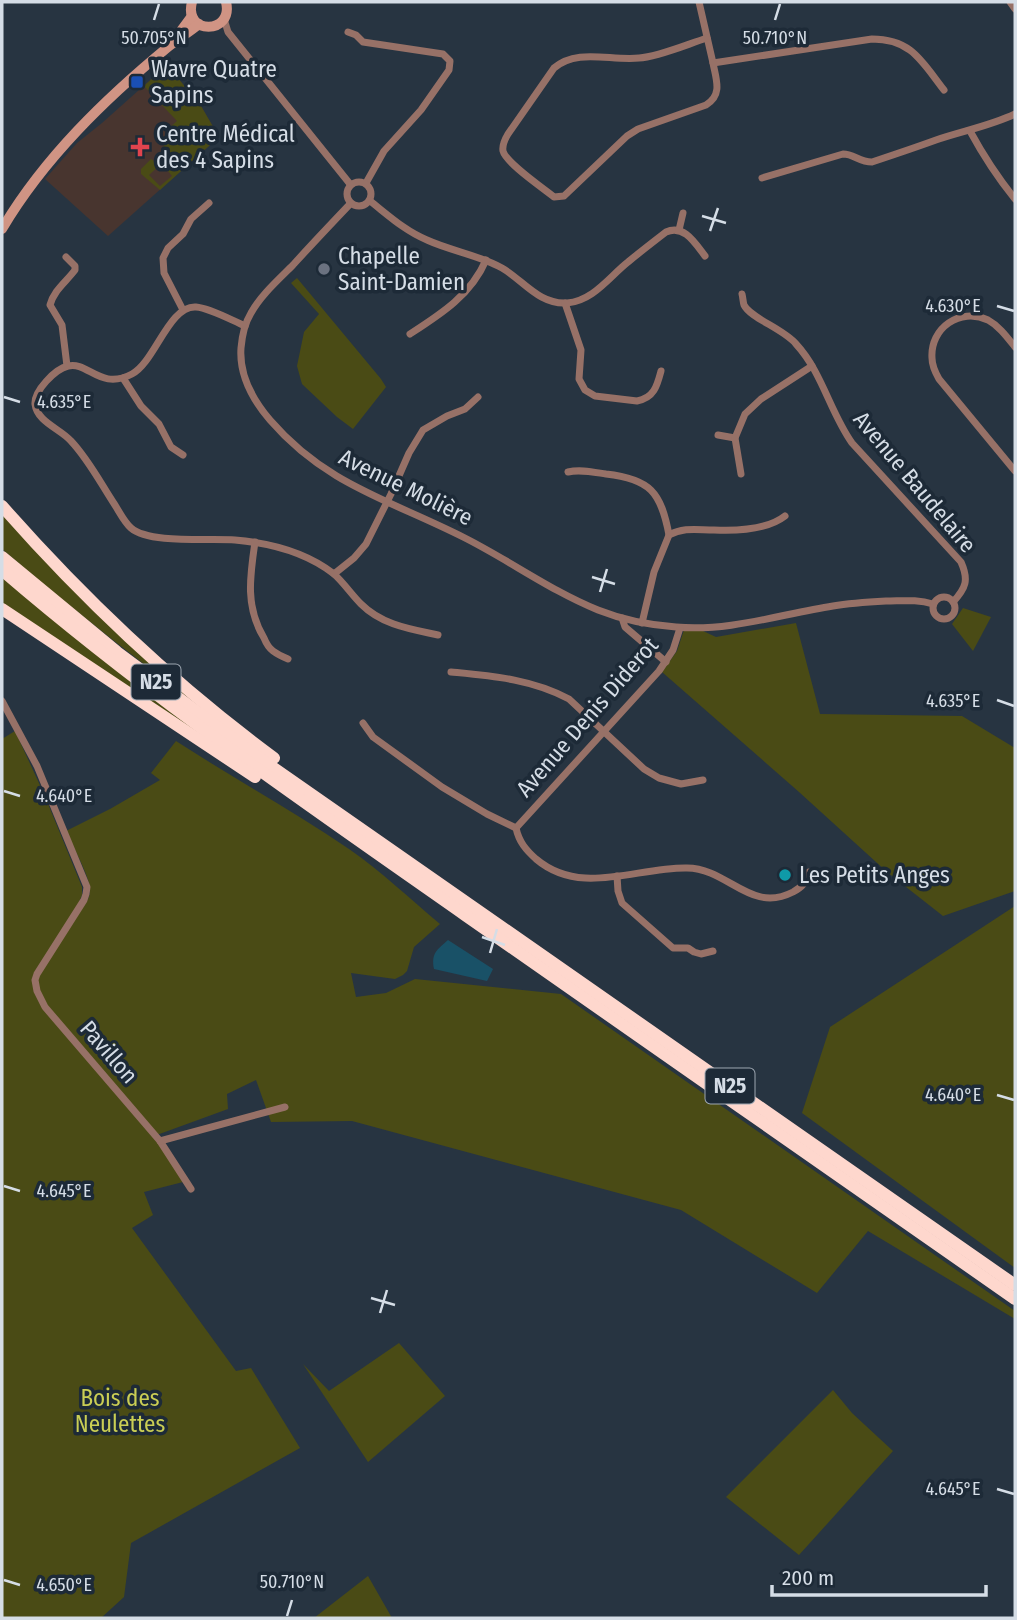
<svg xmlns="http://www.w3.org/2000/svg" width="1017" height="1620" viewBox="0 0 1017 1620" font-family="'Fira Sans Condensed',sans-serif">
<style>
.commercial{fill:#48352f}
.green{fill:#4a4b15}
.water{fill:#195167}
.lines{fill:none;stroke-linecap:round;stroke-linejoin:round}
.street{stroke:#977167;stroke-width:7}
.secondary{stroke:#d09484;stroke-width:10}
.highway{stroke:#fed7cd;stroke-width:12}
.ticks{fill:none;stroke:#d5dde6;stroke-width:2.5}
.transit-dot{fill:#1a4fb4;stroke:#1d2a37;stroke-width:2.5}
.health-dot{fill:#e0444e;stroke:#1d2a37;stroke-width:2.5}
.worship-dot{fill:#6b7280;stroke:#1d2a37;stroke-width:2.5}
.culture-dot{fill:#0f9aa8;stroke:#1d2a37;stroke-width:2.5}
.labels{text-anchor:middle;stroke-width:7;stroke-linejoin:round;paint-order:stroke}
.shield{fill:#1d2a37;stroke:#9ea7b2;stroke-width:2}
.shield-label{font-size:21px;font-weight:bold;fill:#d5dde6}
.poi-label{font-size:23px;fill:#d5dde6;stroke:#1d2a37;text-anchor:start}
.street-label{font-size:23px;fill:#d5dde6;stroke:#1d2a37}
.park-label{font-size:23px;fill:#cace54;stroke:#1d2a37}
.ticks-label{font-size:18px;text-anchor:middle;fill:#d5dde6;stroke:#1d2a37;stroke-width:7;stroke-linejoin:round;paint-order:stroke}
</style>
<rect width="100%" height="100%" fill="#273441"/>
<path class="commercial" d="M167,65L201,106L219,137L108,236L45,179L77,143L102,123Z"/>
<g class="green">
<path d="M167,65L201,106L219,137L160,190L141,174V169L151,159L160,165L149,175L160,186L172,176L164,166L174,156L163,146L172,137L169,134L172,131L169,128L177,121L144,86Z"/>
<path d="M297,278L381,379L386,387L353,429L337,417L302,384L297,366L304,332L319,314L291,283Z"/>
<path d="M2,513L228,728C151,670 75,612 2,549Z"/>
<path d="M2,576L243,765L2,605Z"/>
<path d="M963,608L991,617L973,651L952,624Z"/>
<path d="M796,623L820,714L962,716L1015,748V891L943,916L887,872L799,792L662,672L677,651L684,630L703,631L716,637Z"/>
<path d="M15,731L44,794L82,887V895L79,902L83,907C86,903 90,897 90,891C91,878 72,845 66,831L110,809L160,780L151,773L176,741C233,778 293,811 349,849C381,871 410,899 440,924L414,947L407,971L403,975L395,979L351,973L356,997L386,993L415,979L561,994L1015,1311V1319L868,1231L817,1293L681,1210L352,1121L271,1122L256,1080L227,1094L228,1109L154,1136L183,1182L144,1192L153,1215L132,1228L236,1371L251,1368L300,1448L131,1543L124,1597L101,1618H2V739Z"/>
<path d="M1015,906V1268L802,1113L830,1027Z"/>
<path d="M399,1343L445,1396L368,1462L303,1364L329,1391Z"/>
<path d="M833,1390L852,1413L893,1451L799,1555L726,1497Z"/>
<path d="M368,1576L392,1618H314Z"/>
</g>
<path class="water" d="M448,940L493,969L487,981L434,969C431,953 437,950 448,940Z"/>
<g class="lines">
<g class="street">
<path d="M699,2L713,63L872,39C912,39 922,62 944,90"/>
<path d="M1010,2L1015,9"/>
<path d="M224,19L228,32L350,184"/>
<path d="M348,32L356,35L363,42L443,54L450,61L449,70L421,110L384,151L366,183"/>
<path d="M707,38C688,44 658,57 639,58C610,61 577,48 554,68L508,134C505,139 502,145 503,151C506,163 543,188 554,197L564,196L627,136L638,129L706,105C723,95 716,79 713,63"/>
<path d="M970,131C983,155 998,178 1015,199"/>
<path d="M762,178L843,154C854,154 859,162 872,162C893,155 914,148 936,140C962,131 990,126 1015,114"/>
<circle cx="359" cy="194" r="12"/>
<path d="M370,201C388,215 405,231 427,240C451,251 479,255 502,268C523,280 539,305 567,303C593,301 609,277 628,262C640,252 653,242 666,232C684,224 695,243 705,256"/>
<path d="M351,203C331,224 312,244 293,265C278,280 261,295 251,313C245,323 242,336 241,348C239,376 253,400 270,420C326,485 390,500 463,537C509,560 551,591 598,610C623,620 649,625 676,627C729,632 781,614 833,606C851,603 868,602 886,601C902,601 917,599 933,604"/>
<path d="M679,230L683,213"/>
<path d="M66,257L75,266V270C66,282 54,290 50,305L62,325L67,366"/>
<path d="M742,294C743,298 743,302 744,305C750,318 784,329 796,344C822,372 830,412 852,443L961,562C969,580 966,588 953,602"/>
<path d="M565,303L581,350L579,379L585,390L595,396L637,401C654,398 657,386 661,371"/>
<path d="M183,310L164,273L163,258L168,248L183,234L191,219L209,203"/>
<path d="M245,326C231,320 210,308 196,307C169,305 155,362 132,374C100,391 88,361 68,366C55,369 34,391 35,404C37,422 61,429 71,441C88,459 100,482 113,502C119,511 124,522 131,528C149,544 210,538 235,540C270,543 307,553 334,574L354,558L366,544L391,494L409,453L423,430L447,416L465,409L478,397"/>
<path d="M410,334C441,314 471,295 486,260"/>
<path d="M1015,347C1007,337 999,326 988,320C960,307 930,328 932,358C932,366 935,372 939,379L1015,471"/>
<path d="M123,378L141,406L159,424L171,447L183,455"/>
<path d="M718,435L735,438"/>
<path d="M568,472C580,469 593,472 606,474C650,479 661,492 669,535"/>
<path d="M741,474L735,438L745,414L761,399L812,366"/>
<path d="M255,542C250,576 245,607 264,638C266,643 269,648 273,651C277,654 283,657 288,659"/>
<path d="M334,574C344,583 351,594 361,604C382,625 410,629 438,635"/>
<circle cx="944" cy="608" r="11"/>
<path d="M622,618L625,627L666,662"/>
<path d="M642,623L654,572L669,535C684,527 697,530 714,530C736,531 767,530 785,516"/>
<path d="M451,672C492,676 532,679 569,699L644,769L659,778L681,784L703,780"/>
<path d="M2,701L37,766L87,887L86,894L84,900L37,974L35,980L37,991L45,1007L160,1141L191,1189"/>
<path d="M363,723L373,737L442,787L487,814L516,828"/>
<path d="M516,828C519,842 526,850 536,859C581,897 636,867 687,868C728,868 750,914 793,892C802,887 807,882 809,872"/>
<path d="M516,828L659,671L673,650L680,628"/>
<path d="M617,876L618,891L622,903L673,948H688L694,952L701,954L713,951"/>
<path d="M160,1141L285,1107"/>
</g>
<g class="secondary">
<path d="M192,2C183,35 234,35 226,2"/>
<path d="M175,39L192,16"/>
<path d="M2,229C44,158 105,99 168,47C178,39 189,32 199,24"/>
</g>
<g class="highway">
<path d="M2,506C83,598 175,685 274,758"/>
<path d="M2,557L117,652L255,755L1015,1285"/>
<path d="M2,570C148,696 307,804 465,915C648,1043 832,1171 1015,1299"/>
<path d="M2,609L255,777"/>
</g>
</g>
<path class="ticks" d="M154,20L159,4M775,20L780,4M702,216L726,223M710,231L718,208M997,306L1014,311M4,397L20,402M592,577L615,584M600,592L607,569M997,700L1014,706M4,791L20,796M482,937L505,945M490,953L497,929M997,1095L1014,1100M4,1186L20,1191M371,1298L395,1305M380,1313L387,1290M997,1489L1014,1494M4,1580L20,1585M287,1616L292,1600"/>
<rect class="transit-dot" x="130" y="75" width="14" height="14" rx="3.5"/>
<path class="health-dot" d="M136.5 136.5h7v7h7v7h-7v7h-7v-7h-7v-7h7z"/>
<circle class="worship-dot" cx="324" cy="269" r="7"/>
<circle class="culture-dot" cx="785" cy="875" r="7"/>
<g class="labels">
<g class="shield">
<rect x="131.5" y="664.5" width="49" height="35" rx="5"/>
<rect x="705.5" y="1068.5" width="49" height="35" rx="5"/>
</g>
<g class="shield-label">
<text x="156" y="689">N25</text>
<text x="730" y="1093">N25</text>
</g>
<g class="poi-label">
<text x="151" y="77">Wavre Quatre<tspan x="151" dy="26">Sapins</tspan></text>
<text x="156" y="142">Centre Médical<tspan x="156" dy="26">des 4 Sapins</tspan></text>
<text x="338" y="264">Chapelle<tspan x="338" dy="26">Saint-Damien</tspan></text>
<text x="799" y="883">Les Petits Anges</text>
</g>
<g class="street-label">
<text transform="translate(915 482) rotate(50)" y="8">Avenue Baudelaire</text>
<text transform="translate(406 487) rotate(26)" y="8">Avenue Molière</text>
<text transform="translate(587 717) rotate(-49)" y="8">Avenue Denis Diderot</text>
<text transform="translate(109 1052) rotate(49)" y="8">Pavillon</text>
</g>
<g class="park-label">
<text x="120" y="1406">Bois des<tspan x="120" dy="26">Neulettes</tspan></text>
</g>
</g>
<g class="ticks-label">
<text x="154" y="44">50.705°N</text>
<text x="775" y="44">50.710°N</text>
<text x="953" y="312">4.630°E</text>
<text x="64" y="408">4.635°E</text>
<text x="953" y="707">4.635°E</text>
<text x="64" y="802">4.640°E</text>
<text x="953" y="1101">4.640°E</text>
<text x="64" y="1197">4.645°E</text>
<text x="953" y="1495">4.645°E</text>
<text x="292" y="1588">50.710°N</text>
<text x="64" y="1591">4.650°E</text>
</g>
<rect width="1017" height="1620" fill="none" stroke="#d5dde6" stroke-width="7"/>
<path d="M772 1585v10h214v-10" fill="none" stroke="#d5dde6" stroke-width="3.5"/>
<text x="782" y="1585" font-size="21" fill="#d5dde6" stroke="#1d2a37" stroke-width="5" paint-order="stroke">200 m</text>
</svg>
